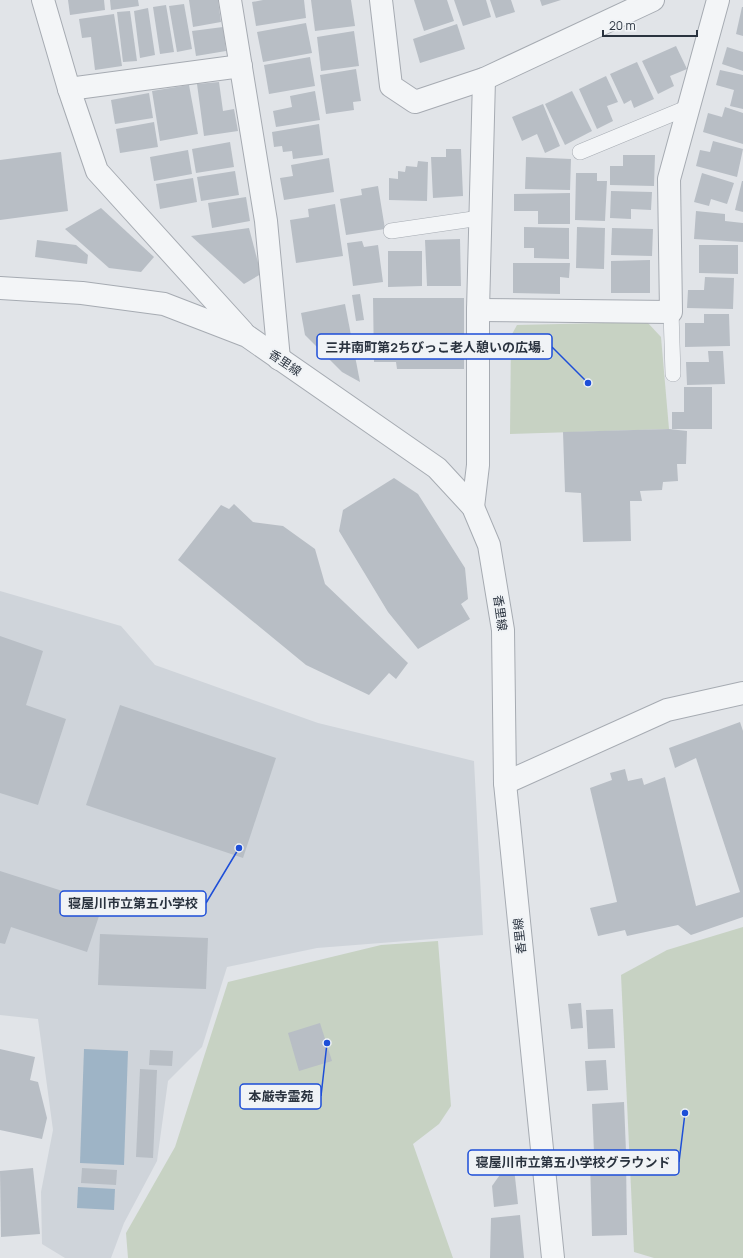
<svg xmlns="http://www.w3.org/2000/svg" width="743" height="1258" viewBox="0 0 743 1258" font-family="Manrope,'Noto Sans JP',sans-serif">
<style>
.built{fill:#cfd4da}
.green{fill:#c7d2c3}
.water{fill:#9eb4c6}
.building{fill:#b8bec5}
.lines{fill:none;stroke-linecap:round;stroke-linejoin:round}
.service-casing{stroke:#a6abb2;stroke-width:16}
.minor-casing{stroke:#a6abb2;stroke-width:24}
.tertiary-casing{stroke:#a6abb2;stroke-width:24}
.service{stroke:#f3f5f7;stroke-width:15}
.minor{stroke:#f3f5f7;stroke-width:22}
.tertiary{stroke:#f3f5f7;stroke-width:22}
.labels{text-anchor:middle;stroke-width:4;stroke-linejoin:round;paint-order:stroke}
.street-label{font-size:12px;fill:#2a333f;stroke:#f0f3f6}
.leader{fill:none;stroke:#1d4ed8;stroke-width:1.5}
.callout-dot{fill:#1d4ed8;stroke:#f0f3f6;stroke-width:1.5}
.callout{fill:#f0f3f6;stroke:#1d4ed8;stroke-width:1.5}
.callout-label{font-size:13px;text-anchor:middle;font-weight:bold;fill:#2a333f}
</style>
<rect width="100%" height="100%" fill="#e1e4e8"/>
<path class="built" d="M0,591L121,626L155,665L318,723L474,761L483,935L317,948L227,967L202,1047L168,1081L157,1161L124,1223L111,1258H65L42,1244L41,1192L53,1130L38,1019L0,1015Z"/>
<g class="green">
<path d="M647,322L661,337L669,429L510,434L511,336L517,325Z"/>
<path d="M743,927V1258H654L634,1252L621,975L667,950Z"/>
<path d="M438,941L451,1106L439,1124L413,1144L453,1258H128L126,1233L175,1147L228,982L381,945Z"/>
</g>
<g class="water">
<path d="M84,1049L128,1051L124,1165L80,1163Z"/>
<path d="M78,1187L115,1189L114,1210L77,1208Z"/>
</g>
<g class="building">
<path d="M68,0H104L105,10L70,15Z"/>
<path d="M110,0H138L139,6L111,10Z"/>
<path d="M189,0H218L221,22L193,27Z"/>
<path d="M263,0H304L306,18L256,26L252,2Z"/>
<path d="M311,0H351L355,26L315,31Z"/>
<path d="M414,0H447L454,21L424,31Z"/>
<path d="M454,0H486L491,17L463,26Z"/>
<path d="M490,0H511L515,12L496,18Z"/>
<path d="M540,0H561L542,6Z"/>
<path d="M184,4L192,49L177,52L169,6Z"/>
<path d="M166,5L174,52L160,54L153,7Z"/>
<path d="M742,7H743V36L736,34Z"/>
<path d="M148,8L155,55L140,58L134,11Z"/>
<path d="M130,11L137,61L123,62L117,12Z"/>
<path d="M114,14L122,66L95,70L91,37L82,38L79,19Z"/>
<path d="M306,23L312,53L263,62L257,32Z"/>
<path d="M457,24L465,49L420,63L413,39Z"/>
<path d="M223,27L226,51L196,56L192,31Z"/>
<path d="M354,31L359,66L321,71L317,37Z"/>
<path d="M676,46L687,69L670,76L674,86L658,94L642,61Z"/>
<path d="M727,47L743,52V71L722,64Z"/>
<path d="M310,57L315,86L269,94L264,65Z"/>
<path d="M637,62L654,99L634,108L631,100L624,104L610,74Z"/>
<path d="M356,69L361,101L353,102L354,110L326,114L320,75Z"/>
<path d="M720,70L743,75V109L730,106L734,90L716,85Z"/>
<path d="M606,76L618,102L607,106L613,121L597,129L579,89Z"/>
<path d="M219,82L223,111L234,109L238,131L204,136L197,84Z"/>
<path d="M189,85L198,134L160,141L152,91Z"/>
<path d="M315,91L320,120L276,127L273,111L292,107L290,96Z"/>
<path d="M572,91L592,131L565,145L545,104Z"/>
<path d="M149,93L153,118L115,124L111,100Z"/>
<path d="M543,104L560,146L545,153L537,134L522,141L512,117Z"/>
<path d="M725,107L743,113V144L703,132L708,113L722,117Z"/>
<path d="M154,122L158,147L120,153L116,129Z"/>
<path d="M319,124L323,155L293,159L292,151L283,152L282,146L274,147L272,132Z"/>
<path d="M713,141L743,149L737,177L696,166L700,150L710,152Z"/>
<path d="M230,142L234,167L196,173L192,149Z"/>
<path d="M446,149H461L463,196L433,198L431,157H446Z"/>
<path d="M188,150L192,174L154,181L150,157Z"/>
<path d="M61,152L68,211L0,220V160Z"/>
<path d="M623,155H655L654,186L610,185V166H623Z"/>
<path d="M526,157L571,159L570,190L525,189Z"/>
<path d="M329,158L334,192L284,200L280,178L293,176L291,165Z"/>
<path d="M418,161L428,162L427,201L389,200V178L398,179V171L405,172L406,166L417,167Z"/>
<path d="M235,171L239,195L201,201L197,177Z"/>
<path d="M576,173H597V181H607L605,221L575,220Z"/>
<path d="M702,173L734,183L727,204L711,199L709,206L694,202Z"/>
<path d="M193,178L197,202L160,209L156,184Z"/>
<path d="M742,181H743V212L735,210Z"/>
<path d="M378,186L385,229L346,235L340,199L362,195L361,189Z"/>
<path d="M611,191L652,192L651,210L631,209V219L610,218Z"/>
<path d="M570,193V224H538V211H514V194Z"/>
<path d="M246,197L250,221L212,228L208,203Z"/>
<path d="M335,204L343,256L296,263L290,220L309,217L308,209Z"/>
<path d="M101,208L154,257L141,272L109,268L65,229Z"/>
<path d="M696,211L725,214V221L743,223V242L694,239Z"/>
<path d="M524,227L569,228V259L534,258V248H524Z"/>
<path d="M577,227L605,228L604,269L576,268Z"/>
<path d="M249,228L261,274L244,284L191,236Z"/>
<path d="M612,228L653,229L652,256L611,255Z"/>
<path d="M460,239L461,286H427L425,240Z"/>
<path d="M37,240L76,245L88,255L87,264L35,257Z"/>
<path d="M362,241L364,247L378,245L383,282L353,286L347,243Z"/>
<path d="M699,245H738V274L699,273Z"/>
<path d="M388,251H422V286L388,287Z"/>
<path d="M650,260V293H611V261Z"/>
<path d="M513,263H570L569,278L560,277V294L513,293Z"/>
<path d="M705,277L734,278L733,309L687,308L688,290H704Z"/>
<path d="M360,294L364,320L356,321L352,295Z"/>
<path d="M373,298H464V369H397L396,362H374Z"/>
<path d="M345,304L360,382L342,372L305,335L301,313Z"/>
<path d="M704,314H729L730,346L685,347V323H704Z"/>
<path d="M708,351H723L725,384L687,385L686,362H709Z"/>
<path d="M684,387H712V429H672V412H684Z"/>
<path d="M669,429L687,431L686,464H677L678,481L663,482L662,490L640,491L642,501H630L631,541L583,542L581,493L565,492L563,432Z"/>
<path d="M394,478L418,494L465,568L468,599L461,604L470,619L418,649L388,612L339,531L343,510Z"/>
<path d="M234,504L253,522L283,526L315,549L325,584L408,663L396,679L389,673L369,695L306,665L178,560L221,505L229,509Z"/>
<path d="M0,636L43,651L26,705L66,719L38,805L0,793Z"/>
<path d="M120,705L276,758L243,858L86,805Z"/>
<path d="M740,722L743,731V917L691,935L678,925L627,936L625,930L598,936L590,908L617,902L590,788L612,780L610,773L625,769L628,781L642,778L644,785L665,777L696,906L740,892L696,758L675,768L669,748Z"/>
<path d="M0,871L103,904L87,952L11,927L5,944L0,943Z"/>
<path d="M100,934L208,938L206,989L98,985Z"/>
<path d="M581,1003L583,1028L571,1029L568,1004Z"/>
<path d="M613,1009L615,1048L588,1049L586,1010Z"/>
<path d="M320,1023L332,1061L299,1071L288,1033Z"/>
<path d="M0,1049L35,1057L30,1080L38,1082L47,1118L42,1139L0,1130Z"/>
<path d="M150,1050L173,1051L172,1066L149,1065Z"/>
<path d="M606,1060L608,1090L587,1091L585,1061Z"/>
<path d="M140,1069L157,1070L153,1158L136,1157Z"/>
<path d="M624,1102L626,1152L594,1153L592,1104Z"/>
<path d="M626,1158L627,1235L592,1236L590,1159Z"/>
<path d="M33,1168L40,1234L1,1237L0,1171Z"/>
<path d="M82,1168L117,1170L116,1185L81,1183Z"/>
<path d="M514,1168L518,1204L494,1207L492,1186L504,1169Z"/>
<path d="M520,1215L524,1258H490L491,1218Z"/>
</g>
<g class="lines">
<g class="service-casing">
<g id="service">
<path d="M580,152L689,107"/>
<path d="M391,231L480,218"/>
<path d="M671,312L673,374"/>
</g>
</g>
<g class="minor-casing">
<g id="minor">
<path d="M230,0L266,221L279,359"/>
<path d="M381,0L391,86L415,102L484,79L653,0"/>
<path d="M69,89L241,66"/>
<path d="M478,310L671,312L669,179L718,0"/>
<path d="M473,507L478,465V310L484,79"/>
<path d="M505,783L667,710L743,693"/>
</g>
</g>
<g class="tertiary-casing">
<g id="tertiary">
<path d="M43,0L69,89L97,171L243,332"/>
<path d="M0,288L82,293L164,304L247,336L437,468L473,507L489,545L503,630L505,783L553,1258"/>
</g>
</g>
<use href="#service" class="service"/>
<use href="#minor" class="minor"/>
<use href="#tertiary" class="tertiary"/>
</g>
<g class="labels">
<g class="street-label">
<text transform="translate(285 363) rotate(34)" y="4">香里線</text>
<text transform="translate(500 613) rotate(82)" y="4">香里線</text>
<text transform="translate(520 936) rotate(-96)" y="4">香里線</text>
</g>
</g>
<path class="leader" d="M588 383L552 347M239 848L206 903M327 1043L321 1096M685 1113L679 1162"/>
<g class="callout-dot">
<circle cx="588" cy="383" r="4"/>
<circle cx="239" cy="848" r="4"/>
<circle cx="327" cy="1043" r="4"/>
<circle cx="685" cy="1113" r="4"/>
</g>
<g class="callout">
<rect x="317" y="334" width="235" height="25" rx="4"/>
<rect x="60" y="891" width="146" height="25" rx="4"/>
<rect x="240" y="1084" width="81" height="25" rx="4"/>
<rect x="468" y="1150" width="211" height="25" rx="4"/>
</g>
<g class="callout-label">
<text x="435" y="352">三井南町第2ちびっこ老人憩いの広場.</text>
<text x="133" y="908">寝屋川市立第五小学校</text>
<text x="281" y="1101">本厳寺霊苑</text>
<text x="573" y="1167">寝屋川市立第五小学校グラウンド</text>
</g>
<path d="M603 30v6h94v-6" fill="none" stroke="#2a333f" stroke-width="2"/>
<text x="609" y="30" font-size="12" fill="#2a333f" stroke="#f0f3f6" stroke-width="3" paint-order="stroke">20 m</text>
</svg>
